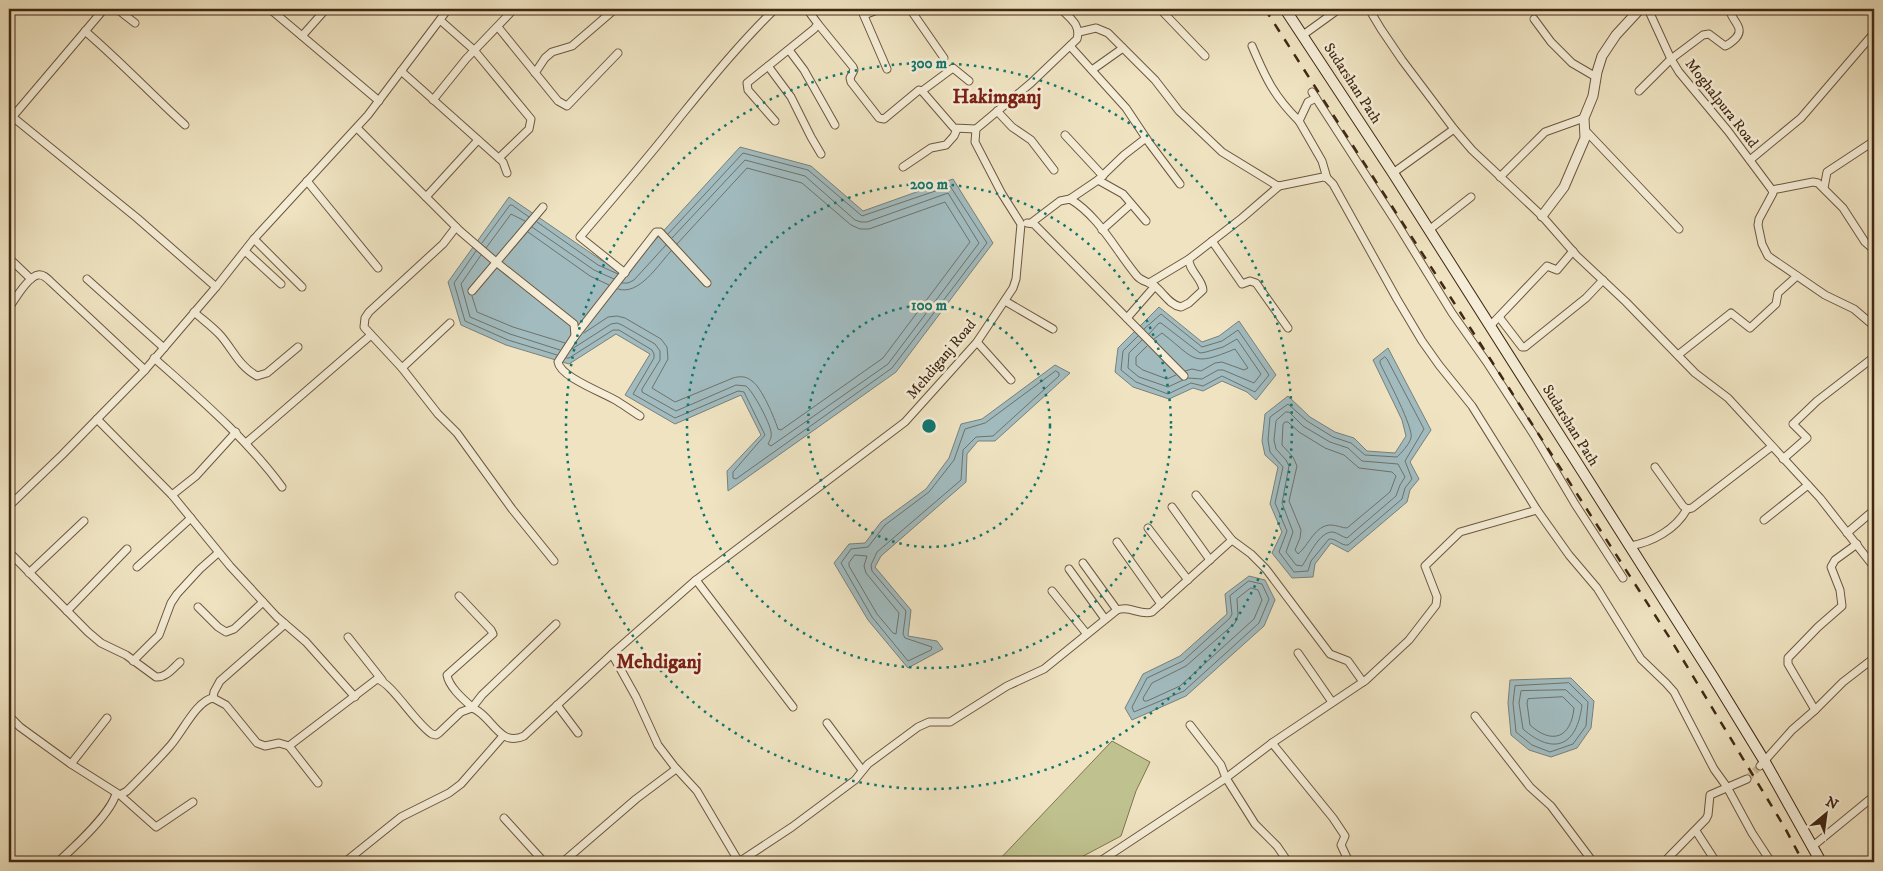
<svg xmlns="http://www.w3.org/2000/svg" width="1883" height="871" viewBox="0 0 1883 871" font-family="'IM FELL DW Pica',serif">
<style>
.green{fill:#bfc28f;stroke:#807551}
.water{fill:#a1bbbf;stroke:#7a807a}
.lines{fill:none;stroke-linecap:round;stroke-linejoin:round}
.shore{stroke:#707269;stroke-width:1}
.minor-tunnel{stroke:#ccbe9e;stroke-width:7;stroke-dasharray:7 3.5;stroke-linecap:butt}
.minor-casing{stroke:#6c573e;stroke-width:9}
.tertiary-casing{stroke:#6c573e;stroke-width:11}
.secondary-casing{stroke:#402813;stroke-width:12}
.minor{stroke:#f5edd7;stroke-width:7}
.tertiary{stroke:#f5edd7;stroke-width:9}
.secondary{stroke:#f5edd7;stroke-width:10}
.rail{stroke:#402813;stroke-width:2.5;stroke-dasharray:9 9;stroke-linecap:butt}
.ring{fill:none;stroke:#0f766e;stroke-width:2.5;stroke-dasharray:2.5 5}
.labels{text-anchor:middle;stroke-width:5;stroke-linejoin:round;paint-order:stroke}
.street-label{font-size:15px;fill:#402813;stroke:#f5edd7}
.district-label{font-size:20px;font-weight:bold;fill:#7a1f14;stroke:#f5edd7}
.centre{fill:#0f766e;stroke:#f5edd7;stroke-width:2.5}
.ring-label{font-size:15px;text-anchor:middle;font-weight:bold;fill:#0f766e;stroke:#f5edd7;stroke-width:5;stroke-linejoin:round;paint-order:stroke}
</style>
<rect width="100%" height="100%" fill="#efe3c1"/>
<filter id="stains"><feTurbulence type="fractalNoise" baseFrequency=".004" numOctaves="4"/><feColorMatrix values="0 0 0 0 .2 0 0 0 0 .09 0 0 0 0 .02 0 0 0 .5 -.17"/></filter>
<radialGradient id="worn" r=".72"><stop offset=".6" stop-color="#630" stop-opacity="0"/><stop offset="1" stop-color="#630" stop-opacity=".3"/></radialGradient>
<path class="green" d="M1112,741L1150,762L1136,791L1121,836L1072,862H997Z"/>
<g class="water">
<path d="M740,147L811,166L863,211L953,179L993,243L896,372L728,491L727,471L761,435L741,395L675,424L625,395L650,354L616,334L569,364L506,345L461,325L448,282L509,197L601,260L626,272Z"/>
<path d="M1159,307L1202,342L1219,336L1239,321L1276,375L1256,400L1247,392L1222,381L1203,391L1193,388L1169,399L1133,387L1115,372L1118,348Z"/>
<path d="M1388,348L1431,430L1410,462L1419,479L1410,490L1407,502L1348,552L1331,543L1315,564L1313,577L1292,578L1272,553L1282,532L1270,504L1278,467L1265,455L1262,441L1265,414L1288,396L1310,417L1335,432L1354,438L1367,451L1395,453L1406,436L1402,420L1373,360Z"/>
<path d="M1055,365L1070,373L995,441H978L967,454L966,482L881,556L875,567L911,610L908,636L937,641L943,649L908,668L868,620L834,563L849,544L865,543L881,522L926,489L949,458L961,424L982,419Z"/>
<path d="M1249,576L1265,580L1275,600L1264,626L1186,696L1132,720L1125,708L1143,674L1180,656L1227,614L1225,594Z"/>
<path d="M1571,678L1594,701L1591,728L1577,748L1551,757L1529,750L1511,735L1508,703L1510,680Z"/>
</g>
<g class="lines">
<g class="shore">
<path d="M537,222L598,265L618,274"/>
<path d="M532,227L594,270L614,279"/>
<path d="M528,232L590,276L609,285"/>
<path d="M482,243L510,205H512L529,217"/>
<path d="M486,248L511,214L525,221"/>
<path d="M476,251L454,283L465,321L508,340L557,355"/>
<path d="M481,255L461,284L470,317L510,334L560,350"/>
<path d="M622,283H628L634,280L666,245"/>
<path d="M618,289C639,296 658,265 671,251"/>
<path d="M472,296L477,312L513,327L565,343"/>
<path d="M584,333L608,317L617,316L625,318L661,339L667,347L668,359L652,388L675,402L733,378C740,376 746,376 752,381C762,388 774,417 778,429L781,430L883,358L970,242L945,202L869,229H860L851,225L802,183L747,168L677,244"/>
<path d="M1149,334L1159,323H1161L1200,353L1206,352L1223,347L1237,339L1261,374L1254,383L1223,370H1218L1202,379L1188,378"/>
<path d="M1138,336L1123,351L1121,370L1136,382L1168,394L1191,383L1203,386L1222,376L1255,392L1269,375L1238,330L1222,341L1202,347L1161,314L1144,329"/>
<path d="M1154,339L1162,333C1197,360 1191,367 1235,349L1248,368L1244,370L1222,362L1215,363L1201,371L1192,369L1185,371"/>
<path d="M1142,340L1129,353L1128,368L1139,377L1168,387L1183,380"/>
<path d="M1147,346L1136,357V365L1143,370L1167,379L1176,375"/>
<path d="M572,349L611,324L617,323L622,325L655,344L660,351V360L642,389V392L676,411L736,385L746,386C753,391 770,423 771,432C772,437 770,440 768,444L771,446L888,364L979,243L948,193L867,222H861L855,220L805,176L745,160L672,238"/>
<path d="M1385,357L1387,359L1424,429L1405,461L1412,479L1405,488L1402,499L1348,545C1341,546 1336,538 1329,539L1311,561L1308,571L1294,572L1279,552L1287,531L1275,503L1283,467L1270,452L1268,440L1270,417L1288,404L1307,421L1333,437L1351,443L1365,455L1397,457C1401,453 1409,445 1411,438C1414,428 1386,376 1380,363V361Z"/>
<path d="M566,358H569L613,330H619L652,350L654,354V358L633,394L675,418L738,391L744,392L765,435L733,472V478L736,479L892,368L987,243L950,186L862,216L808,170L743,153L668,234"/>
<path d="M1056,371L1059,373V376L993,436L976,437L963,450L961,480L877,552L871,565L872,571L906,611L903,634L905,638L932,647L931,650L908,661L872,617L841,563L851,549L868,547L885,525L929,492L954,460L965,429L985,423Z"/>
<path d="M1286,412H1289L1303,426L1330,442L1348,448L1362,461L1398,464L1405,477L1400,485L1396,496L1347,538C1342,537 1338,533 1333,532C1319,531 1308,558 1302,566L1296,565L1286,552L1293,532L1282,503L1289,466L1286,460L1276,449L1274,440L1276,421Z"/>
<path d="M1285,422H1288L1299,432L1325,448L1344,455L1359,468L1392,472L1396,476L1390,492L1347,528C1342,528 1337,525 1331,525C1315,525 1309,545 1298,554L1295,550L1300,538L1301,530L1289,501L1297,466L1293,457L1282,445L1283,425Z"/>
<path d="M855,555L867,556L864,566L866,573L899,613L896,634L893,633L877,614L849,566V563Z"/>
<path d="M1249,581L1262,584L1269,599L1259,623L1184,691L1134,712L1132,707L1147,678L1183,661L1230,618L1232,614L1230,596Z"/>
<path d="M1251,588L1258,590L1262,600L1254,619L1180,686L1147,701H1144L1143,698L1152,683L1186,666L1235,623L1238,615L1237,599Z"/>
<path d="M1569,683L1588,702L1586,726L1573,744L1550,752L1532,745L1516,732L1513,703L1515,686Z"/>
<path d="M1566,690L1582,705C1577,746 1554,756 1523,729L1519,703L1521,691Z"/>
<path d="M1563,697L1574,708C1571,738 1552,745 1530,725L1527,703L1528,699Z"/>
</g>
<path class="minor-tunnel" d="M1747,779L1760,766"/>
<g class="minor-casing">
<g id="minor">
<path d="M117,9L135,23"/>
<path d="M270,9L379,101"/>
<path d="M861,9L887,69"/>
<path d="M910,9L944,58"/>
<path d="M1160,9L1205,56"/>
<path d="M1369,9L1381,29L1402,60L1454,129L1472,150L1542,216L1577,256L1626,302L1695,373L1728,398L1820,498L1874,567"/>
<path d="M1648,9L1671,59L1679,72L1728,131L1772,190L1773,193L1759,219L1758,225L1762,244L1768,256L1825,295L1854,309L1874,326"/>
<path d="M864,15L880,9"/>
<path d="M9,16L14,9"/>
<path d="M1534,19L1551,42L1572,63L1596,77"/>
<path d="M440,20L474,50L531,119L529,129L499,158"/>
<path d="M818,24L853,67L854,70L850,78L851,82L879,118L884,119L919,90L922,91L954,128L976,129"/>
<path d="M498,27L558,101L567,106L618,53"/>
<path d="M85,31C120,61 151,94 185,125"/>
<path d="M1079,32L1096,28L1108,33L1155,80L1179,111L1222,152L1276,185L1279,186L1323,177L1327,178L1333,184L1397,299L1422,341L1439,365L1472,406L1537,510L1569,555L1597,588L1641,659L1666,683L1674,692L1714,769L1727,787L1752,833L1771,862"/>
<path d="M1303,35L1339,9"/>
<path d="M302,36L326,9"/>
<path d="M1070,46L1126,108L1150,144L1180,184"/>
<path d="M1252,46C1266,79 1274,96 1299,121"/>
<path d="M789,50L804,70L835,125"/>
<path d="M768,66L791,97L811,137L821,154"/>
<path d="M1092,70L1123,48"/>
<path d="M401,71L503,162L507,173"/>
<path d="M535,73L545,58L552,52L572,46L615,9"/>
<path d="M922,91L953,68L969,81"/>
<path d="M1639,91L1671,59L1703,35L1709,34L1725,46C1730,44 1732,42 1736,38C1744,29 1735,23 1731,14L1736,9"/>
<path d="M1312,92L1396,222L1452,313L1488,364L1534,435L1575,504L1623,578"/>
<path d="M1316,98L1308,102L1299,121L1322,161L1327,178"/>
<path d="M433,100L466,59L514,9"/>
<path d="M997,111L1012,127L1031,140L1054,170"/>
<path d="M9,114L137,218L216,287"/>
<path d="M9,121L104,9"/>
<path d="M775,121L748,90L747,83L814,29L818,24L807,9"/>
<path d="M357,128L460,231L496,262L574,324L575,336L558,362C560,377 604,393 617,401C625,406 632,411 640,416"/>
<path d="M1585,130L1679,229"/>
<path d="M1065,135L1103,176"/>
<path d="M1750,160L1801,118L1874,33"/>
<path d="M903,167L931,148L946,145L954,136L957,129"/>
<path d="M1393,173L1454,129"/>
<path d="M1500,177L1545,132L1584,118"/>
<path d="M1098,180L1123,194L1146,221"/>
<path d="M307,181L378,268"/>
<path d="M1824,188L1827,172L1874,141"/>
<path d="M1772,190L1813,182L1818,183L1843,208L1865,242L1874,250"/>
<path d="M426,197L478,140"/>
<path d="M1070,199L1098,180L1124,155L1146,138"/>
<path d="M1027,223L1034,224L1184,376"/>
<path d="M1031,223L1060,201L1070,199C1099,216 1116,251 1137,276C1142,282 1151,282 1157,288C1164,294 1170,305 1181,307L1189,303L1203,290C1202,278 1188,270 1189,259L1242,218L1279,186"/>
<path d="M456,227L443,244L369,312L365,318L364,327L402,368L438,414L457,433L512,509L554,561"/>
<path d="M1102,230L1131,204"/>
<path d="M1429,230L1471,197"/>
<path d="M254,239L302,287"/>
<path d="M1212,241L1240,281L1242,284L1250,281L1256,283L1288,328"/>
<path d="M245,251L281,284"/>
<path d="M9,258L31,279"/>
<path d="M625,273L580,237C614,197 648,158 680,117C711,79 740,43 775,9"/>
<path d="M87,279L164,348"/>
<path d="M1149,283L1189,259"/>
<path d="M472,291L543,207"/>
<path d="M1005,301L1053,329"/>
<path d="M9,308C14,300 29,276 38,275C43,274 47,278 51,282L145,370"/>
<path d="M194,312C203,320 213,327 221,336C233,350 239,366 257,376L267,373L298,347"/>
<path d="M1499,317L1522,347H1525L1586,298L1603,280"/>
<path d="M1127,318L1155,286"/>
<path d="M1869,321L1874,316"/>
<path d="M1490,326L1547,266L1557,270L1573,251"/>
<path d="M575,336L656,232H660L707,283"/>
<path d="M977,342L1011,380"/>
<path d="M1678,355L1731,313L1750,328L1776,304L1778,293L1797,276"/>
<path d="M154,358C200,399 246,438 282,487"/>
<path d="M402,368L450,323"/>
<path d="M97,419L172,495L230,566L277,617L306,642L355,697"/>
<path d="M246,443L371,335"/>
<path d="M1783,459L1807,438L1793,424L1817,401L1874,357"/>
<path d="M1655,467L1683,506L1687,509L1692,508L1771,447"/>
<path d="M172,495L196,476L236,432"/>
<path d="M1196,495L1232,540L1251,554L1266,569L1330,654L1348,661L1363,682"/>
<path d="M9,506L62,455L145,370L216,287L254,239L368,115L448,9"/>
<path d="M1172,507L1210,560"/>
<path d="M1764,520L1808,485"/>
<path d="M1148,528L1188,580"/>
<path d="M1847,533L1874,510"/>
<path d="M1117,542L1161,604"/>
<path d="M1630,546C1653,542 1676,529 1687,509"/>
<path d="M9,552L88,632L101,643L126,655L156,677C166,678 173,668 180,662"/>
<path d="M1083,563L1117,610"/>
<path d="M137,567L191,518"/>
<path d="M1069,569L1105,619"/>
<path d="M29,573L84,521"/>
<path d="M696,580L793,707"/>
<path d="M1052,591L1086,633"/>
<path d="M459,596L491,630L493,634L447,675C449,687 463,699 472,707"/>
<path d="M198,607L218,627L226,632L234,629L263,602"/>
<path d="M67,611L127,549"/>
<path d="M348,637L382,680"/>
<path d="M1298,653L1332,702"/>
<path d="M612,654L636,697L658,745L674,766L697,791L739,862"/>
<path d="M133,661L159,635L171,603L177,594L200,569L218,553"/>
<path d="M213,698L214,692L220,681L285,624"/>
<path d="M557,705L578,733"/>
<path d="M472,708L482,695L556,624"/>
<path d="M1815,710L1788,664V658L1818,627L1842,606L1840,590L1831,567L1835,560L1857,544"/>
<path d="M9,716L20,727L71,764L120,795L127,791C142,776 156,762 170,746C182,733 196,701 213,698L226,705L257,743L265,746L279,743L289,746L377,679C392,683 415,723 432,734L436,735L439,733L461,712L472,708C492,715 499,748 524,736L612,654L696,580L905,422L977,342L1013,288L1016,279L1021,224L1002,194L975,142L976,129L1031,83L1077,39C1081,25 1070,18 1061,9"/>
<path d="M1475,716L1530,787L1551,806L1593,862"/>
<path d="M827,723L862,770"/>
<path d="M1190,725L1221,765L1226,778L1255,824L1277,846L1288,862"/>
<path d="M1272,743L1333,818L1345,836L1341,845L1349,862"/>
<path d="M289,746L318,783"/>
<path d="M71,764L107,718"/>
<path d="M1760,766L1792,730L1815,710L1843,682L1874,658"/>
<path d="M120,795L156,827L193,802"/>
<path d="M504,818L544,862"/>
<path d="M1696,831L1716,862"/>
<path d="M1813,846L1874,796"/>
<path d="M58,862C73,848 112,813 116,793"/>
<path d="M345,862L401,817L449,793L461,784L503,736"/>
<path d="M563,862L636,799L676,769"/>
<path d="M739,862L792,827L855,780L868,764L918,727L929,722H950L1007,686L1044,669L1117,610C1130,605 1140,616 1152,612L1232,540"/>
<path d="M1099,862L1226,778L1272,743L1366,680L1409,640L1436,605L1437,597L1425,566L1460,532L1537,510"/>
<path d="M1664,862L1706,819L1708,815L1710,795L1747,779"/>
</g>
</g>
<g class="tertiary-casing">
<path id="tertiary" d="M1542,216L1564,187L1585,138L1584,118L1593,96L1597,72L1602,56L1616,35L1640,9"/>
</g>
<g class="secondary-casing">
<path id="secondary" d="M1285,9L1393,173L1713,677L1765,762L1821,862"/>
</g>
<use href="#minor" class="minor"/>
<use href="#tertiary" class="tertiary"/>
<use href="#secondary" class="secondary"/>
<path class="rail" d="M1265,9L1671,640L1785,828L1803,862"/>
</g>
<g class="ring">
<circle cx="929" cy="426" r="121"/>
<circle cx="929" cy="426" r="242"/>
<circle cx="929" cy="426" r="363"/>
</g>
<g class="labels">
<g class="street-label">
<text transform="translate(1353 83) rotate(57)" y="5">Sudarshan Path</text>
<text transform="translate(1722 103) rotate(52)" y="5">Moghalpura Road</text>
<text transform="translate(941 359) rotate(-50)" y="5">Mehdiganj Road</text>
<text transform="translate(1571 425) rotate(58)" y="5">Sudarshan Path</text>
</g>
<g class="district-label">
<text x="997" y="103">Hakimganj</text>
<text x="659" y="668">Mehdiganj</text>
</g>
</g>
<circle cx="929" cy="426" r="8" class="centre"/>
<g class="ring-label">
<text x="929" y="68">300 m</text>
<text x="929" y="189">200 m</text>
<text x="929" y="310">100 m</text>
</g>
<rect width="1883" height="871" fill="none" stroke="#efe3c1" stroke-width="30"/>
<rect x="10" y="10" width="1863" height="851" fill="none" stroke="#402813" stroke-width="2.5"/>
<rect x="15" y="15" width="1853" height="841" fill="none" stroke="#402813"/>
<g transform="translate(1826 814) rotate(29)" stroke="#f5edd7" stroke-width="4" paint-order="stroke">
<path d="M0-4L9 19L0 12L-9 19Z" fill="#402813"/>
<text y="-8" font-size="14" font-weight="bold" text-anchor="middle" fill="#402813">N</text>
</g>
<rect width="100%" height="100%" filter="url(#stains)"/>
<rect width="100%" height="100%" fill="url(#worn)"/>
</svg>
